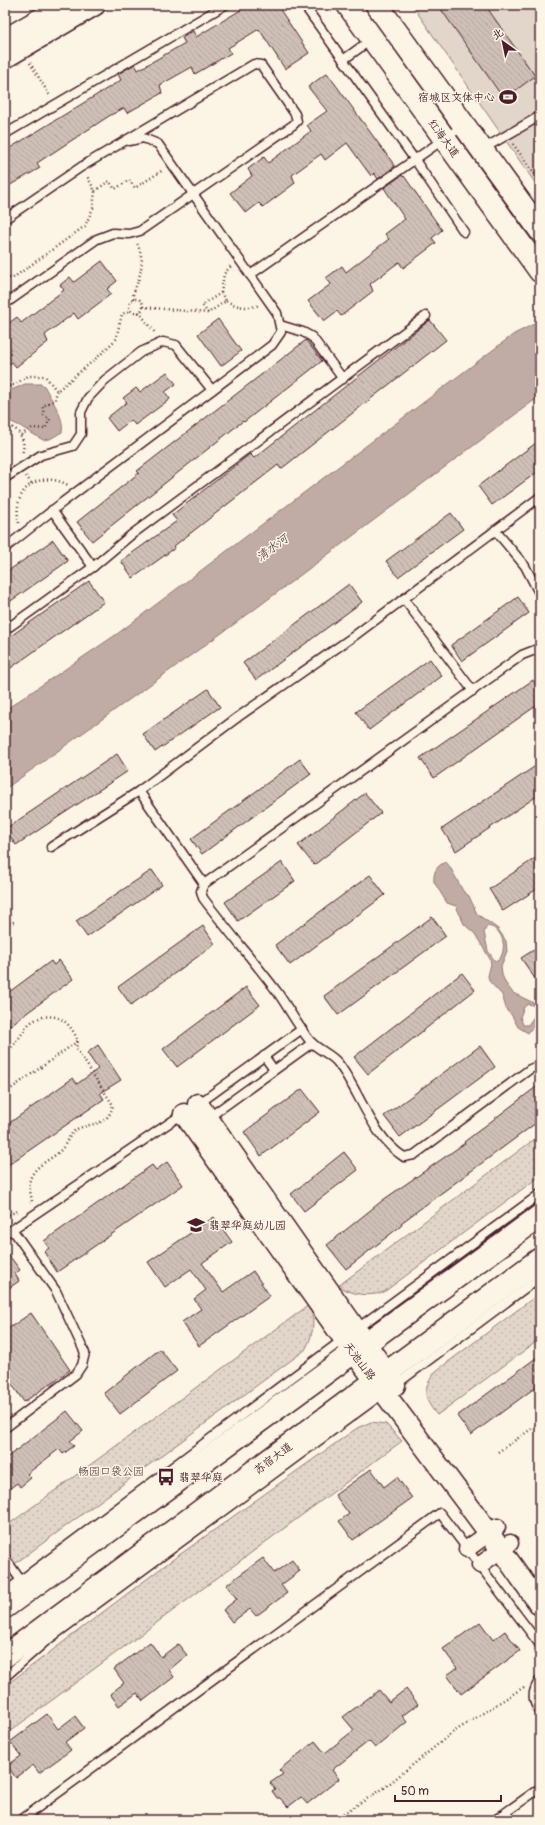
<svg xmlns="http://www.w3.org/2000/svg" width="545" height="1825" viewBox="0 0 545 1825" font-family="Pangolin,'LXGW WenKai TC',sans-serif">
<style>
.park{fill:#e2d5ca;stroke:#967a7a}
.garden{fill:url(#garden-dots);stroke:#967a7a}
.water{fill:#c0aca5;stroke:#917474;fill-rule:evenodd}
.building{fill:url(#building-back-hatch);stroke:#4a1f2b}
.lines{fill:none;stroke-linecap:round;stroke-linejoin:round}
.service-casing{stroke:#4a1f2b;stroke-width:11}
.minor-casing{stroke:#4a1f2b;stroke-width:19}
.tertiary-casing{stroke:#4a1f2b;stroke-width:23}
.secondary-casing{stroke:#4a1f2b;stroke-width:25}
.primary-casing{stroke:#4a1f2b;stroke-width:25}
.path{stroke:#4a1f2b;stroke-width:2.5;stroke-dasharray:1 3;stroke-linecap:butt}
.service{stroke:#fcf5e5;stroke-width:8}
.minor{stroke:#fcf5e5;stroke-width:16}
.tertiary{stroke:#fcf5e5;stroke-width:20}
.secondary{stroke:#fcf5e5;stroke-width:22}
.primary{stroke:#fcf5e5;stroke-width:22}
.labels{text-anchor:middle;stroke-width:3;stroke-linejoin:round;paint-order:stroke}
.poi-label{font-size:11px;fill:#4a1f2b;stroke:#fcf5e5;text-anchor:start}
.street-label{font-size:11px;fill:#4a1f2b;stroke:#fcf5e5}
.park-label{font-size:11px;fill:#704c53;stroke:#fcf5e5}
.water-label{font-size:12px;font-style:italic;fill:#6d4950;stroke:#fcf5e5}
</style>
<defs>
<pattern id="garden-dots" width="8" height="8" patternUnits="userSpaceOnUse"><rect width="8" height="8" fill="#e2d5ca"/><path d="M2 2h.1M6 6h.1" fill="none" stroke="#c3b6ae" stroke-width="1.8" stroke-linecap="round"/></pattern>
<pattern id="building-back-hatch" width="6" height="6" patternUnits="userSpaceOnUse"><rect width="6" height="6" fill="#cfc0b7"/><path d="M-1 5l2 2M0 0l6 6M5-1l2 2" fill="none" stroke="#b3a59e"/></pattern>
</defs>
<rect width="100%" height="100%" fill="#fcf5e5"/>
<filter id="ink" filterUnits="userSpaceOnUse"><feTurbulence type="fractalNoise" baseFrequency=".025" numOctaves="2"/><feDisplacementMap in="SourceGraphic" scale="8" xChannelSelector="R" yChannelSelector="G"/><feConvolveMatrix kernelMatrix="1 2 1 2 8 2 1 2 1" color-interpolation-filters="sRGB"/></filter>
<g filter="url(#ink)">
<path class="park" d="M412,5H540V190Z"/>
<g class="garden">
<path d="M540,1135V1176L384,1292C367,1297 354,1295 338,1286Z"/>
<path d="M540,1293V1339L437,1415C423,1398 422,1389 436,1371Z"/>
<path d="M309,1305C316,1320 313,1336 305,1350L5,1571V1527Z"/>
<path d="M371,1422L386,1424L402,1441L5,1735V1686L168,1563L357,1428Z"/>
</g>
<g class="water">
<path d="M540,321V396L251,612L5,789V710L117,634L514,334Z"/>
<path d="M25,384H42L45,387C51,400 65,417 62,432L50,439L43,440L20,426L5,419V393Z"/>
<path d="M446,862L450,867L463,891L469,896L477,914L498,929L506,941L507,951L501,966L502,975L506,984L513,993L540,1006V1017L528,1033L518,1027L511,1014L507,1011L502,995L489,981L488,976L491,964L490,959L475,934L464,924L456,906L447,903L434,882C433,872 437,865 446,862ZM487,926C504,928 508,950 498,961H495L488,951L484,932ZM528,1004L536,1006L538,1011L528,1025H523L520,1017L524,1007Z"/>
</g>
<g class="building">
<path d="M249,5H277L309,53L285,69L259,29L228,48L231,53L195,74L192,67L160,85L162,93L127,113L124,108L109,116L37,163L40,168L5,188V151L121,80L118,74L135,64L138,70L185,43L182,38L193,31L196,37Z"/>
<path d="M438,5H485L535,76L504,99Z"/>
<path d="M327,73L395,166L378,179L374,173L371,176L347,143L325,160L321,154L292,175L295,183L263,207L259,203L246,213L230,193L252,176L248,169L264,157L268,163L311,131L307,125L327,111L308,87Z"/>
<path d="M402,175L403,177L404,176L442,230L432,238L436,243L403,268L399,262L370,284L373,291L341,316L337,311L324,321L308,301L331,284L326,278L342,266L346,272L389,239L385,234L405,219L384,188Z"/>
<path d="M102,261L117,281L107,289L111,294L78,319L74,313L45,335L48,342L16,367L12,362L5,367V326L17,317L21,323L64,290L60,285L70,277L74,282Z"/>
<path d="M218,319L241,351L221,366L198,334Z"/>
<path d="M430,320L446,340L281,469L278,465L174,546L175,548L133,578L121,561L177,521L172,515L250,454L254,458Z"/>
<path d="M306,340L322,361L244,422L243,421L92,541L77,522L139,473L137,471Z"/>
<path d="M167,372L176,384L165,392L170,399L135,425L131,420L117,431L107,418L127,402L123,398L136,388L140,392Z"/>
<path d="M540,440V470L492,505L478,486Z"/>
<path d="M451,513L463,529L398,577L386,561Z"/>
<path d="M53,540L68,561L5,605V573Z"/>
<path d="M89,581L104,602L5,672V640Z"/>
<path d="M349,584L362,602L256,680L243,663Z"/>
<path d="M518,597L529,613L462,661L451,645Z"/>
<path d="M430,659L442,676L369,730L356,712Z"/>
<path d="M533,680L540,690V703L434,778L420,758Z"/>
<path d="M208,689L220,707L155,752L143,734Z"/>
<path d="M117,754L128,771L16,845L5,829Z"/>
<path d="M300,759L311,774L202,854L191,839Z"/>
<path d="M540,763V794L456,851L442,829Z"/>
<path d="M365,793L381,813L314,865L298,845Z"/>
<path d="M540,855V887L503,911L489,889Z"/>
<path d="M282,862L295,881L238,921L225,902Z"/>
<path d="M152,870L162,885L87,937L76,921Z"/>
<path d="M370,875L385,895L290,965L275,945Z"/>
<path d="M432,917L446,936L338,1015L324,996Z"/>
<path d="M203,926L215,944L131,1005L118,987Z"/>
<path d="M540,946V986L521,958Z"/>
<path d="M59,960L73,979L5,1029V995L51,961L54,965Z"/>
<path d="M462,973L475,990L368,1074L354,1057Z"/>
<path d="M246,987L260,1005L177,1067L163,1049Z"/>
<path d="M98,1045L121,1080L100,1093L104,1099L5,1167V1126L73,1078L77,1084L98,1069L87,1053Z"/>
<path d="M480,1046L495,1067L400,1137L384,1116Z"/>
<path d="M540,1084V1120L401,1223L402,1225L346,1269L327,1245L383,1200L465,1143L464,1142Z"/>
<path d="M302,1089L320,1112L261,1156L244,1132Z"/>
<path d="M344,1152L358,1170L304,1211L291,1194Z"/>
<path d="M167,1162L183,1185L57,1272L44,1252L49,1248L44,1241L152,1165L156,1170Z"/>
<path d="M214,1217L232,1242L202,1263L223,1292L253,1271L270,1296L199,1346L182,1322L201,1309L194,1299L206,1290L191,1269L165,1287L148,1262Z"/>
<path d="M5,1250L20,1270L15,1274L19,1281L5,1291Z"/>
<path d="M31,1313L70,1370L24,1402L5,1374V1331Z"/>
<path d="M160,1349L177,1371L120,1414L104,1393Z"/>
<path d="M540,1355V1384L471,1435L457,1416Z"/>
<path d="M67,1411L83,1431L70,1441L74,1446L63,1454L59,1449L27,1474L31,1478L20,1487L17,1483L5,1492V1459Z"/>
<path d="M371,1469L384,1487L397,1477L412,1498L353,1540L339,1521L349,1514L335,1495Z"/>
<path d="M263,1558L274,1573L292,1560L300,1571L281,1585L287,1593L256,1616L250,1609L232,1622L223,1610L237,1599L226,1585Z"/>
<path d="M480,1622L493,1640L505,1631L520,1651L461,1694L447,1675L457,1668L443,1649Z"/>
<path d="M150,1642L161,1657L178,1644L187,1655L169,1670L174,1677L143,1701L137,1693L119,1706L110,1694L124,1683L114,1669Z"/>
<path d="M406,1689L418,1704L402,1716L407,1722L375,1748L369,1741L332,1770L339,1779L307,1804L301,1797L288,1807L280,1798H277L272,1791L275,1789L270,1783L283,1774L279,1770L315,1741L325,1753L354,1730L343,1717L379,1690L389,1702Z"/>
<path d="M47,1714L58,1729L75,1716L84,1728L65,1742L71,1750L39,1773L33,1765L16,1778L7,1766L21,1756L10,1742Z"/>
</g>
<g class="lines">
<g class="service-casing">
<g id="service">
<path d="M304,5L415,160L464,232"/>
<path d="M343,60L372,39"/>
<path d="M5,134L225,5"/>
<path d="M483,149L540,116"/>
<path d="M5,219L81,167L254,64L261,65L295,114L297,121L293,125L140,231L129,234L113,233L97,239L5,304"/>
<path d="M250,275L464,125"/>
<path d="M280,325L303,332L312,337L343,379"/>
<path d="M5,478L41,455L73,446L81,434V412L88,398L105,380L141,352L163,342L176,345L212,390"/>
<path d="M52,510L93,567"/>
<path d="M495,530L525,566L540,595"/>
<path d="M5,548L63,502L272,345L281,332L277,313L158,144L143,138L129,141"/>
<path d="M404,599L473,691"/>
<path d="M5,630L93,567L131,535L426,316"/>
<path d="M540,648L522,655L204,884L201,891L203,898C227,930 254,961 278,993C289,1009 298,1026 310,1041C318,1050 331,1054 338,1063C361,1093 371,1136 404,1157L414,1155L530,1069L540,1065"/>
<path d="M139,791L204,884"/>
<path d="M51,847L139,791L238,717L354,636L540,497"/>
<path d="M264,1056L274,1070"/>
<path d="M197,1105L302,1029"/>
<path d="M208,1118L312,1043"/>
<path d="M10,1231L184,1113"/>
<path d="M355,1330L540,1194"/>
<path d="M394,1386L540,1277"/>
<path d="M5,1428L76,1374L82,1365L85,1353L56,1291L15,1233L7,1230"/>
<path d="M5,1558L24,1585"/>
<path d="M5,1592L345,1338"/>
<path d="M5,1677L45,1642L385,1392"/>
<path d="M540,1680C531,1692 532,1701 540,1712"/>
<path d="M21,1820L440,1513L540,1645"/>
<path d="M495,1820L540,1788"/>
</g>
</g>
<g class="minor-casing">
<g id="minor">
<path d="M467,1549L497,1527"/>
<path d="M480,1565L510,1543"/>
</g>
</g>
<g class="tertiary-casing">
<g id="tertiary">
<path d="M5,39L64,5"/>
<path d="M5,58L95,5"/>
<path d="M198,1104L395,1385"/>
<path d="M184,1114L344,1339L489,1533L540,1605"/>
</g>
</g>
<g class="secondary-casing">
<g id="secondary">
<path d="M348,5L540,271"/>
<path d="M377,5L540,230"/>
</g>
</g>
<g class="primary-casing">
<g id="primary">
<path d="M5,1607L540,1216"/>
<path d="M5,1656L540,1259"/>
</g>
</g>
<g class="path">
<path d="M111,8L116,5"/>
<path d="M30,63L50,96"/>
<path d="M513,144L540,181"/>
<path d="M95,191L109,181L115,189L129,180L135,188L163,170"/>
<path d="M5,278H13L85,226L93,208L95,191L87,176"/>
<path d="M221,293L224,274L231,266"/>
<circle cx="136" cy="306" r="7"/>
<path d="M133,299V295C140,275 146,263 137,243"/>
<path d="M226,301C238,307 247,309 260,305"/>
<path d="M143,307L208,313L226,301L221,293L202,305L208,313"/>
<path d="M139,312L156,334"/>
<path d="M5,386L14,385L28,376H45L57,391L100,355L116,339L122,314L130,311"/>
<path d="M5,424C19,428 27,440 22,454"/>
<path d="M21,435L32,428L45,429L50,419L44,416L43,406L55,400L57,391"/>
<path d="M26,476L32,484"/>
<path d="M19,523C11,490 38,469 68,485"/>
<path d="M5,924L14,922"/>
<path d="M540,1025C533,1036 534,1043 540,1054"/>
<path d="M5,1052C16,1045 20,1036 27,1026C36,1016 53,1013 64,1021C70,1025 75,1034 78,1041L76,1048L113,1105C108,1127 92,1122 77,1129C69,1134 67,1144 60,1151C52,1159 38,1164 32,1175C27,1183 31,1193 32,1202L30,1203"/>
<path d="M5,1093L78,1041"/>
<path d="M5,1216L18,1211"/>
<path d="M498,1452L540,1423"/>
<path d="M333,1820L384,1788L452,1733L524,1687"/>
</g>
<use href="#service" class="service"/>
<use href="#minor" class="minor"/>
<use href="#tertiary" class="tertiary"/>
<use href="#secondary" class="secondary"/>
<use href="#primary" class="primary"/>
</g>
</g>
<defs>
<g id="stadium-bare" transform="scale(1.38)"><path d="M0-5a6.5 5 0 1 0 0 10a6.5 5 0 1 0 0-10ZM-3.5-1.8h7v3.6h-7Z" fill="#4a1f2b" stroke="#fcf5e5" stroke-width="2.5" paint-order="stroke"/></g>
<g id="school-bare" transform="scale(1.38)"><path d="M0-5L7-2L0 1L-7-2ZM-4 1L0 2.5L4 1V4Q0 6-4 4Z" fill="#4a1f2b" stroke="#fcf5e5" stroke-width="2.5" paint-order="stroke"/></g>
<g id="bus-bare" transform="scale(1.38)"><path d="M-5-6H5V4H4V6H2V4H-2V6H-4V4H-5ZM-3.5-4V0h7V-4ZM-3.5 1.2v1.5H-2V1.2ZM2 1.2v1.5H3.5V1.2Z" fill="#4a1f2b" stroke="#fcf5e5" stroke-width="2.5" paint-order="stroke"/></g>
</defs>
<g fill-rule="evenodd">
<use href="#stadium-bare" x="508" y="97"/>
<use href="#school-bare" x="196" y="1225"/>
<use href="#bus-bare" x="166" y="1477"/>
</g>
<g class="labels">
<g class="poi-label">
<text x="495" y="101" text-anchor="end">宿城区文体中心</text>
<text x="209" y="1229">翡翠华庭幼儿园</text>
<text x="179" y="1481">翡翠华庭</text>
</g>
<g class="street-label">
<text transform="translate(444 138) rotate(54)" y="4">红海大道</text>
<text transform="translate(360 1361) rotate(53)" y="4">天池山路</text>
<text transform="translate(273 1458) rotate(-37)" y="4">苏宿大道</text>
</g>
<g class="park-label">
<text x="111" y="1475">畅园口袋公园</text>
</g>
<g class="water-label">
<text transform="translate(272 548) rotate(-37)" y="4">清水河</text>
</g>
</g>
<rect width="545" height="1825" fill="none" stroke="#fcf5e5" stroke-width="20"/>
<rect x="10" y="10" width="525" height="1805" fill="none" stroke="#4a1f2b" stroke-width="1.5" filter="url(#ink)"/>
<g transform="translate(503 42) rotate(327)" stroke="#fcf5e5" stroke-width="3" paint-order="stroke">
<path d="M0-3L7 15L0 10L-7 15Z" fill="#4a1f2b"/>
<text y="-6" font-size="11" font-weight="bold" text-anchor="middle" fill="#4a1f2b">北</text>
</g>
<path d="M395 1795v6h106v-6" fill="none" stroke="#4a1f2b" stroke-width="2"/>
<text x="401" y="1795" font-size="12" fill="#4a1f2b" stroke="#fcf5e5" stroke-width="3" paint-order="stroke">50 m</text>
</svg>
